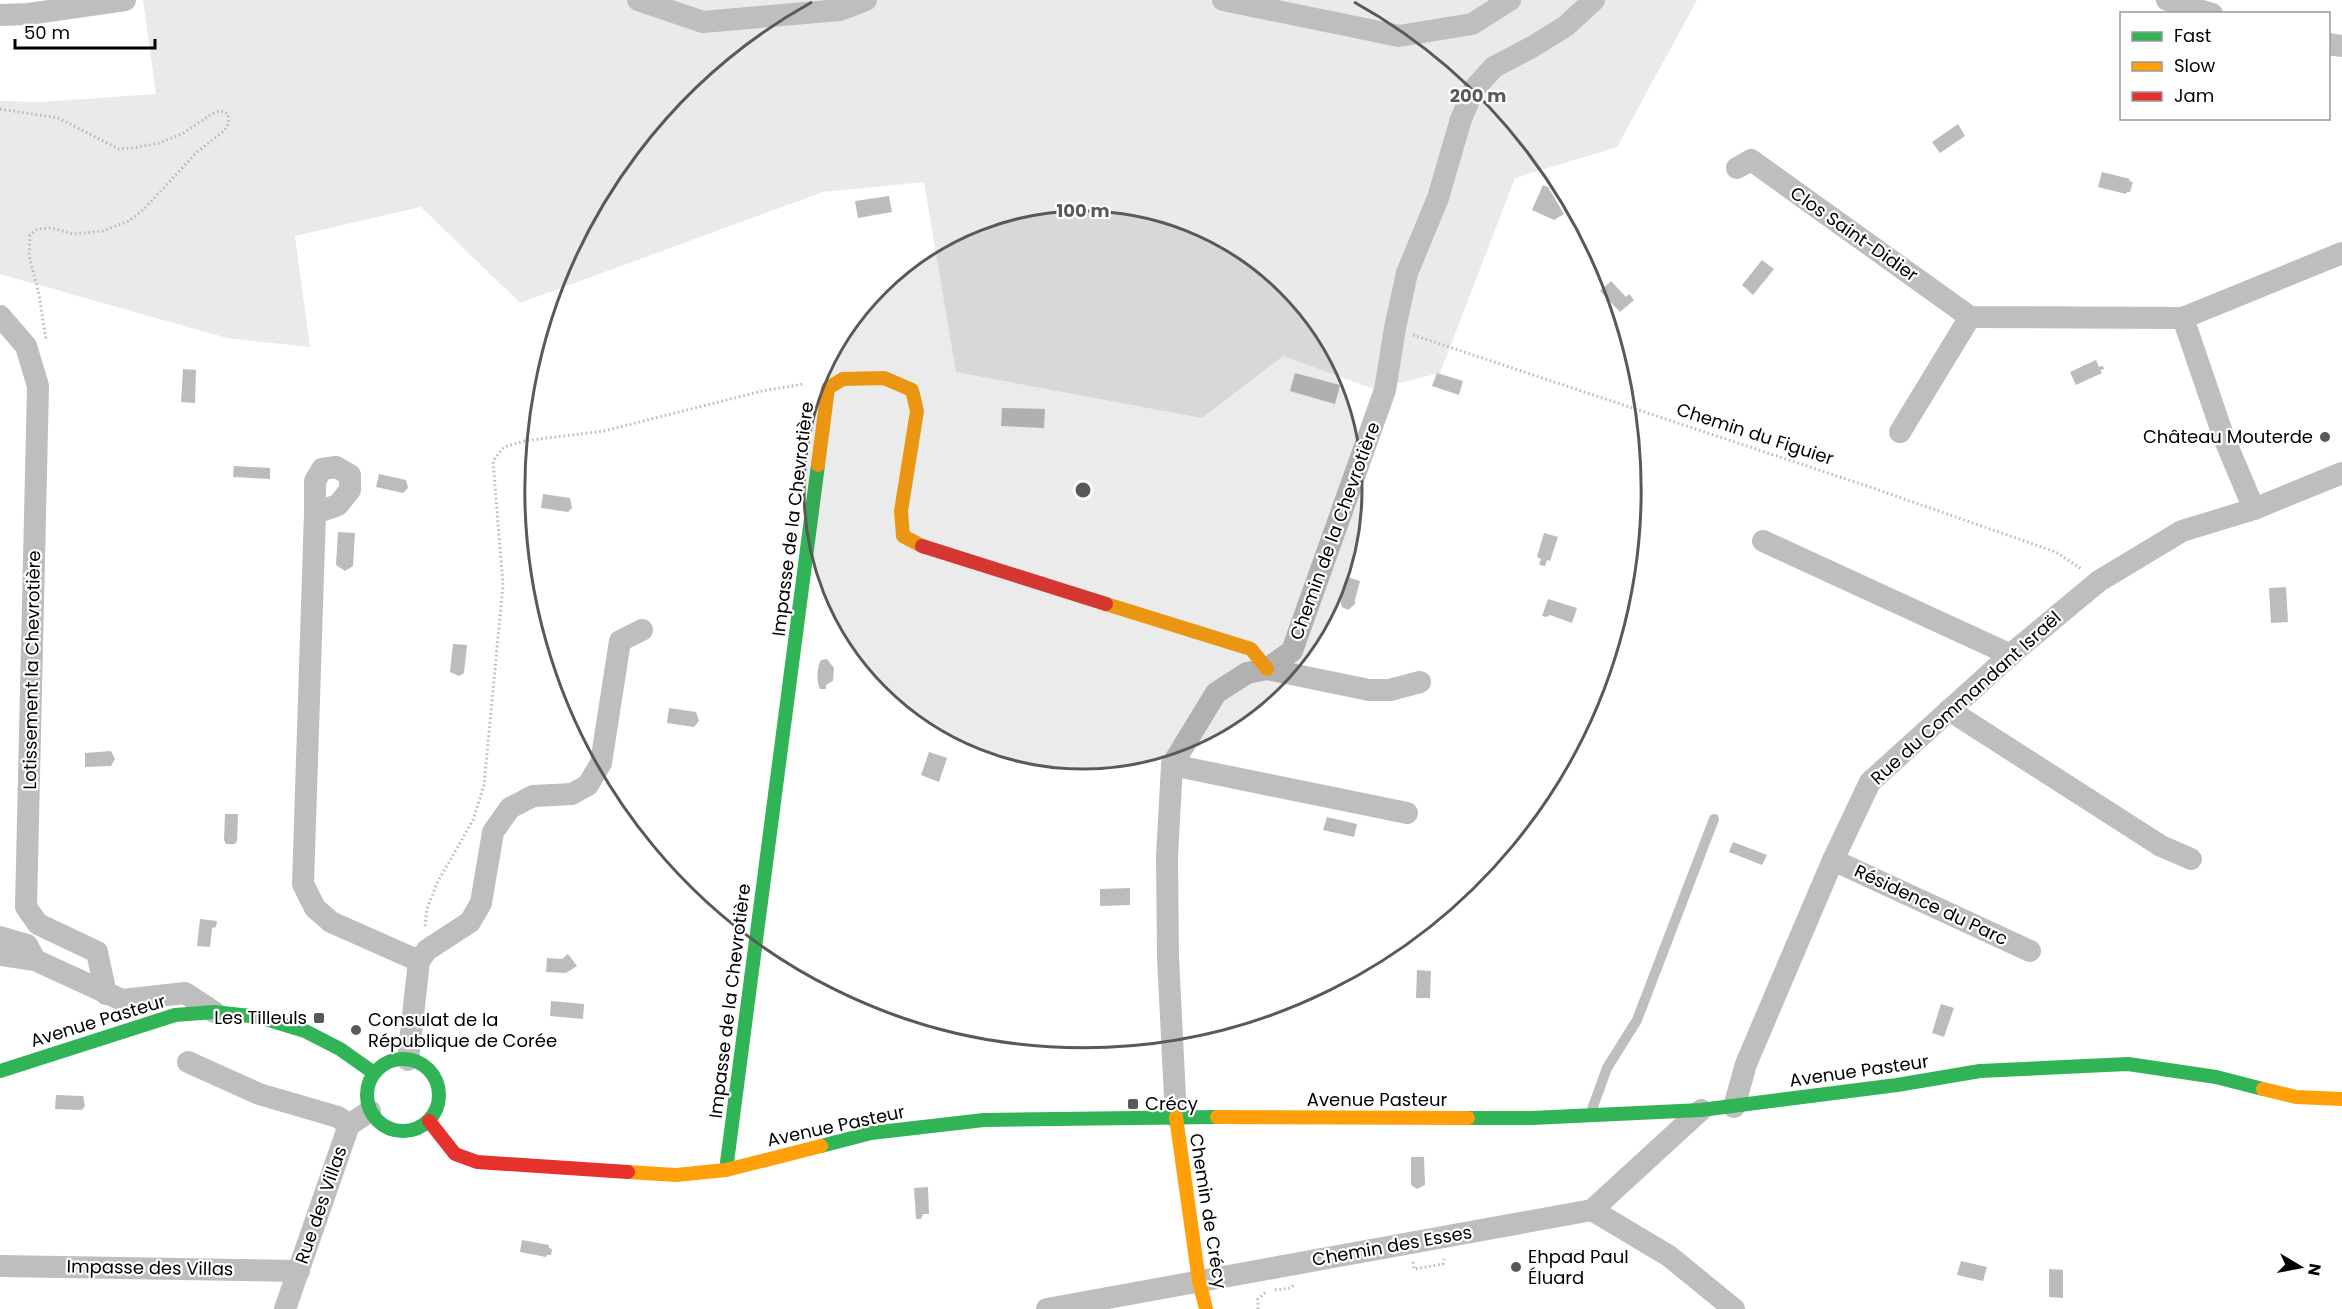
<svg xmlns="http://www.w3.org/2000/svg" width="2342" height="1309" viewBox="0 0 2342 1309" font-family="Poppins,sans-serif">
<style>
.green{fill:#eaeaea}
.water{fill:#bcbcbc}
.lines{fill:none;stroke-linecap:round;stroke-linejoin:round}
.path{stroke:#b8b8b8;stroke-width:3;stroke-dasharray:1.5 3;stroke-linecap:butt}
.lane{stroke:#bebebe;stroke-width:10}
.street{stroke:#bebebe;stroke-width:22}
.fast{stroke:#30b455;stroke-width:14}
.slow{stroke:#ff9f0a;stroke-width:14}
.jam{stroke:#e5322d;stroke-width:14}
.ring{fill:none;stroke:#595959;stroke-width:3}
.poi-dot{fill:#595959;stroke:#fff;stroke-width:2}
.labels{text-anchor:middle;stroke-width:4.5;stroke-linejoin:round;paint-order:stroke}
.street-label{font-size:18px;fill:#000;stroke:#fff}
.poi-label{font-size:18px;fill:#000;stroke:#fff;text-anchor:start}
.centre{fill:#595959;stroke:#fff;stroke-width:3}
.ring-label{font-size:18px;text-anchor:middle;font-weight:bold;fill:#595959;stroke:#fff;stroke-width:4.5;stroke-linejoin:round;paint-order:stroke}
</style>
<rect width="100%" height="100%" fill="#fff"/>
<path class="green" d="M143,0H1697L1617,147L1515,178L1440,373L1374,389L1283,356L1202,418L956,372L924,182L823,192L520,303L421,207L295,236L310,347L227,338L0,274V101L42,102L156,94Z"/>
<g class="water">
<path d="M1958,124L1965,136L1940,153L1932,142Z"/>
<path d="M2102,172L2130,179L2129,181L2133,182L2130,192H2127L2126,194L2098,187Z"/>
<path d="M1543,185L1548,187L1564,214L1554,220L1532,210Z"/>
<path d="M889,196L892,212L858,218L855,201Z"/>
<path d="M1762,260L1774,269L1753,295L1742,285Z"/>
<path d="M1611,281L1626,297L1629,294L1634,300L1620,312L1600,291Z"/>
<path d="M2096,360L2099,367L2103,366L2104,369L2100,370L2102,373L2076,385L2070,372Z"/>
<path d="M183,369L196,370L195,403L181,402Z"/>
<path d="M1295,373L1340,385L1335,404L1290,391Z"/>
<path d="M1437,373L1463,381L1459,395L1432,386Z"/>
<path d="M1002,408L1045,409L1044,428L1001,426Z"/>
<path d="M234,466L270,468V479L233,477Z"/>
<path d="M379,474L406,480L408,488L403,493L376,487Z"/>
<path d="M543,494L570,498L572,508L568,512L541,508Z"/>
<path d="M338,532L355,533L353,566L345,571L336,565Z"/>
<path d="M1544,533L1558,537L1550,561L1547,560L1545,566L1539,565L1541,559L1537,557Z"/>
<path d="M1347,577L1360,581L1355,600V604L1348,610L1342,607L1340,599Z"/>
<path d="M2286,587L2288,622L2271,623L2269,588Z"/>
<path d="M1548,599L1577,608L1572,623L1550,615L1546,617L1542,616Z"/>
<path d="M453,644L467,645L464,673L459,676L450,672Z"/>
<path d="M827,659L834,668L833,681L826,685V689H820C816,682 817,666 821,660Z"/>
<path d="M669,708L696,712L699,721L694,727L667,723Z"/>
<path d="M111,751L115,759L111,766L85,767V753Z"/>
<path d="M929,752L947,758L939,782L921,775Z"/>
<path d="M225,814H238L237,841L235,844H226L224,840Z"/>
<path d="M1327,817L1357,824L1354,837L1323,830Z"/>
<path d="M1733,842L1767,855L1762,865L1729,852Z"/>
<path d="M1130,888V905L1100,906V889Z"/>
<path d="M200,919L217,921L216,927L212,928L210,947L197,946Z"/>
<path d="M568,954L577,966L566,973L546,972L547,958L562,959Z"/>
<path d="M1417,970L1431,971L1430,998H1416Z"/>
<path d="M551,1001L584,1004L583,1019L550,1016Z"/>
<path d="M1941,1004L1954,1008L1944,1037L1932,1033Z"/>
<path d="M56,1095L83,1096L85,1106L82,1110L55,1109Z"/>
<path d="M1424,1157L1425,1185L1417,1189L1411,1185V1157Z"/>
<path d="M928,1187L929,1214H923L921,1219H916L914,1188Z"/>
<path d="M522,1240L549,1245V1248L552,1249L551,1255H547L546,1257L520,1252Z"/>
<path d="M1961,1261L1987,1267L1983,1281L1957,1275Z"/>
<path d="M2049,1269L2063,1270V1298L2049,1297Z"/>
</g>
<g class="lines">
<g class="path">
<path d="M0,109L58,118L119,149L133,148L159,143L182,134L215,112L223,111L228,114L229,122L225,130L197,152L144,209L129,221L102,231L73,234L51,228L37,229L30,235L29,255L39,294L46,340"/>
<path d="M1413,335L1867,486L2056,552L2083,570"/>
<path d="M425,926L427,909L437,883L473,820L484,785L503,585L493,461L504,447L524,441L604,431L762,391L803,384"/>
<path d="M1413,1262L1414,1269L1443,1264L1444,1259"/>
<path d="M1275,1290L1291,1288L1294,1285"/>
<path d="M1258,1309V1299L1266,1292"/>
</g>
<path class="lane" d="M1591,1112L1607,1068L1637,1020L1714,819"/>
<g class="street">
<path d="M638,0L703,22L840,10L866,0"/>
<path d="M1223,0L1399,36L1472,24L1510,0"/>
<path d="M2167,0L2212,14"/>
<path d="M0,15L28,14L125,0"/>
<path d="M2328,44L2342,46"/>
<path d="M1737,168L1751,160L1970,317L2183,318L2342,253"/>
<path d="M0,316L26,346L38,386L26,907L38,924L97,952L106,994"/>
<path d="M2183,318L2224,438L2254,509"/>
<path d="M1900,432L1970,317"/>
<path d="M315,513V481L322,469L336,467L350,475V490L338,505L315,513L303,884L315,908L331,922L419,961"/>
<path d="M1763,541L2011,655"/>
<path d="M1267,669L1369,690H1390L1420,682"/>
<path d="M1949,710L2161,846L2191,859"/>
<path d="M1172,765L1407,813"/>
<path d="M1833,860L2030,951"/>
<path d="M0,937L27,945L35,960"/>
<path d="M0,955L35,960L122,1000L185,993L214,1012"/>
<path d="M408,1060L419,961L427,950L470,922L481,903L493,832L510,808L533,796L572,794L588,785L601,763L620,641L642,630"/>
<path d="M188,1062L259,1094L338,1117L349,1125"/>
<path d="M1734,1107L1746,1064L1786,970L1833,860L1870,782L2016,650L2099,581L2182,531L2254,509L2342,473"/>
<path d="M1176,1117L1168,957L1167,856L1172,765L1216,693L1247,673L1267,669L1292,651L1385,390L1395,328L1407,273L1438,198L1461,119L1474,89L1494,67L1532,47L1566,26L1594,0"/>
<path d="M1592,1210L1669,1256L1734,1309"/>
<path d="M0,1266L299,1271"/>
<path d="M285,1309L349,1125L370,1111"/>
<path d="M1047,1309L1592,1210L1701,1110"/>
</g>
<g class="fast">
<circle cx="403" cy="1095" r="36"/>
<path d="M0,1071L175,1015L214,1012L259,1017L305,1031L340,1049L374,1073"/>
<path d="M1468,1118H1532L1701,1110L1897,1085L1980,1071L2128,1064L2216,1077L2263,1089"/>
<path d="M821,1146L871,1133L984,1120L1217,1117"/>
<path d="M726,1170L818,465"/>
</g>
<g class="slow">
<path d="M818,465L828,388L843,379L884,378L912,390L917,411L901,511L903,536L922,546"/>
<path d="M1106,604L1251,649L1267,669"/>
<path d="M2263,1089L2296,1097L2342,1099"/>
<path d="M1176,1117L1199,1281L1206,1309"/>
<path d="M1217,1117L1468,1118"/>
<path d="M628,1172L676,1175L726,1170L821,1146"/>
</g>
<g class="jam">
<path d="M922,546L1106,604"/>
<path d="M429,1121L455,1154L477,1162L628,1172"/>
</g>
</g>
<circle cx="1083" cy="490" r="279" fill="#595959" fill-opacity=".12"/>
<g class="ring">
<circle cx="1083" cy="490" r="279"/>
<path d="M1354 2A558 558 0 1 1 812 2"/>
</g>
<g class="poi-dot">
<circle cx="2325" cy="437" r="6"/>
<rect x="313" y="1012" width="12" height="12" rx="3"/>
<circle cx="356" cy="1030" r="6"/>
<rect x="1127" y="1098" width="12" height="12" rx="3"/>
<circle cx="1516" cy="1267" r="6"/>
</g>
<g class="labels">
<g class="street-label">
<text transform="translate(1854 234) rotate(35)" y="6">Clos Saint-Didier</text>
<text transform="translate(1755 434) rotate(18)" y="6">Chemin du Figuier</text>
<text transform="translate(793 519) rotate(-83)" y="6">Impasse de la Chevrotière</text>
<text transform="translate(1335 531) rotate(-70)" y="6">Chemin de la Chevrotière</text>
<text transform="translate(32 670) rotate(-89)" y="6">Lotissement la Chevrotière</text>
<text transform="translate(1966 698) rotate(-42)" y="6">Rue du Commandant Israël</text>
<text transform="translate(1931 905) rotate(25)" y="6">Résidence du Parc</text>
<text transform="translate(730 1001) rotate(-83)" y="6">Impasse de la Chevrotière</text>
<text transform="translate(98 1021) rotate(-17)" y="6">Avenue Pasteur</text>
<text transform="translate(1859 1071) rotate(-8)" y="6">Avenue Pasteur</text>
<text x="1377" y="1106">Avenue Pasteur</text>
<text transform="translate(836 1126) rotate(-12)" y="6">Avenue Pasteur</text>
<text transform="translate(321 1205) rotate(-71)" y="6">Rue des Villas</text>
<text transform="translate(1208 1211) rotate(81)" y="6">Chemin de Crécy</text>
<text transform="translate(1392 1246) rotate(-10)" y="6">Chemin des Esses</text>
<text transform="translate(150 1268) rotate(1)" y="6">Impasse des Villas</text>
</g>
<g class="poi-label">
<text x="2313" y="443" text-anchor="end">Château Mouterde</text>
<text x="307" y="1024" text-anchor="end">Les Tilleuls</text>
<text x="368" y="1026">Consulat de la<tspan x="368" dy="21">République de Corée</tspan></text>
<text x="1145" y="1110">Crécy</text>
<text x="1528" y="1263">Ehpad Paul<tspan x="1528" dy="21">Éluard</tspan></text>
</g>
</g>
<circle cx="1083" cy="490" r="9" class="centre"/>
<g class="ring-label">
<text x="1478" y="102">200 m</text>
<text x="1083" y="217">100 m</text>
</g>
<rect x="2120" y="12" width="210" height="108" fill="#ffffff" stroke="#999999" stroke-width="1.5"/>
<rect x="2132" y="32" width="30" height="9" fill="#30b455" stroke="#999999" stroke-width="1.5"/>
<text x="2174" y="42" font-size="18" fill="#000000">Fast</text>
<rect x="2132" y="62" width="30" height="9" fill="#ff9f0a" stroke="#999999" stroke-width="1.5"/>
<text x="2174" y="72" font-size="18" fill="#000000">Slow</text>
<rect x="2132" y="92" width="30" height="9" fill="#e5322d" stroke="#999999" stroke-width="1.5"/>
<text x="2174" y="102" font-size="18" fill="#000000">Jam</text>
<g transform="translate(2300 1267) rotate(100)" stroke="#ffffff" stroke-width="4.5" paint-order="stroke">
<path d="M0-4.5L10 22L0 15L-10 22Z" fill="#000000"/>
<text y="-9" font-size="16" font-weight="bold" text-anchor="middle" fill="#000000">N</text>
</g>
<path d="M15 39v9h140v-9" fill="none" stroke="#000000" stroke-width="3"/>
<text x="24" y="39" font-size="18" fill="#000000" stroke="#ffffff" stroke-width="4.5" paint-order="stroke">50 m</text>
</svg>
